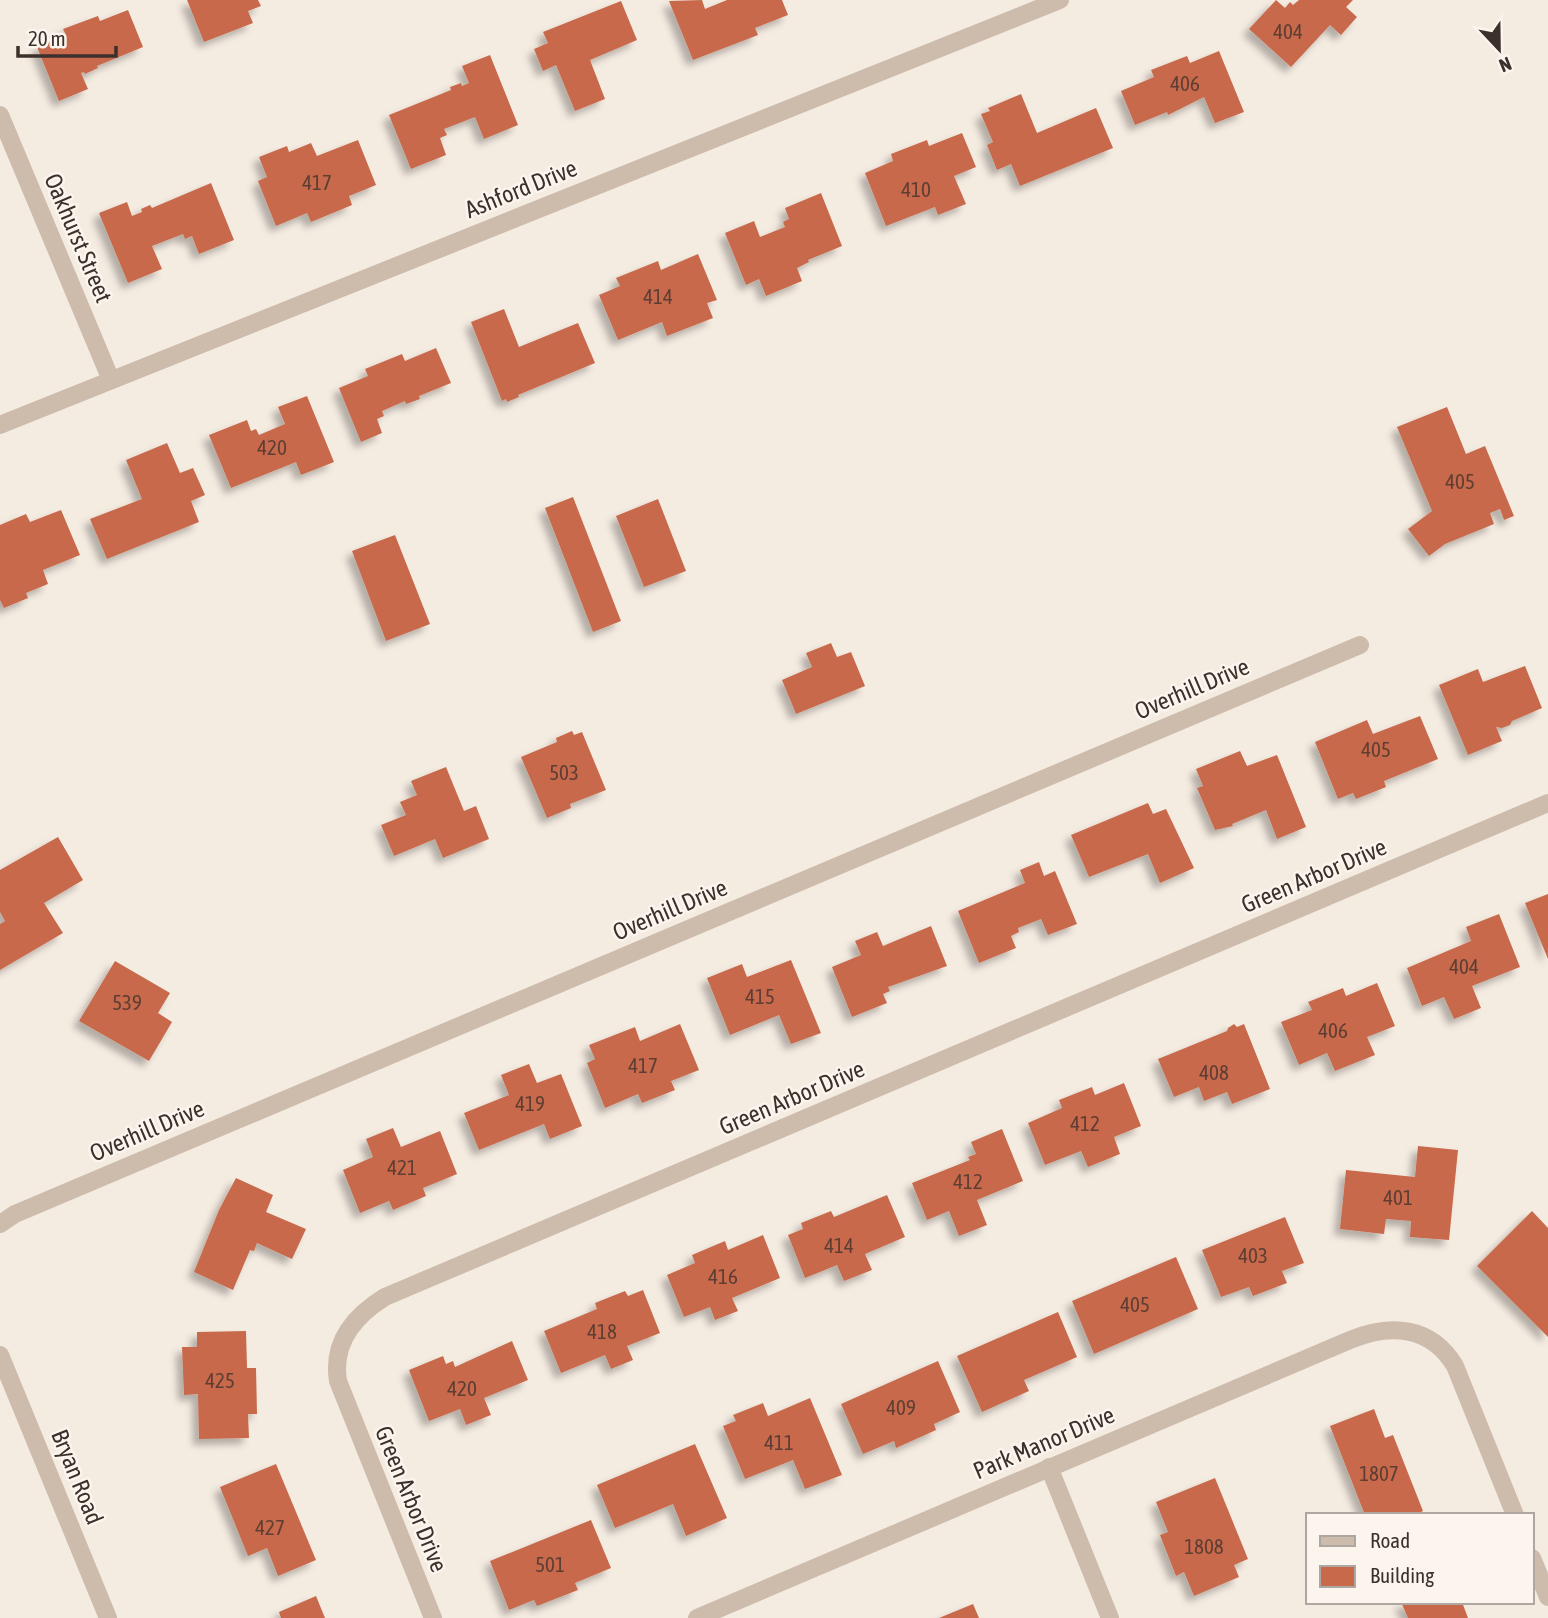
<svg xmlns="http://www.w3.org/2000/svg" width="1548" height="1618" viewBox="0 0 1548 1618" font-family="'Asap Condensed',sans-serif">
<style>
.building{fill:#c8694b;filter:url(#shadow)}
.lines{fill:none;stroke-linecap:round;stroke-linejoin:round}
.minor{stroke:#cdbbac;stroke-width:18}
.labels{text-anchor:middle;stroke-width:5;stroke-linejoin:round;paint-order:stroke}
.number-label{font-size:21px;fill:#5e3e33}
.street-label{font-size:24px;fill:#3b302b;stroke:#fbf5ee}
</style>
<defs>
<filter id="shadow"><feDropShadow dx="-6" dy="6" stdDeviation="3.5" flood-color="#0004"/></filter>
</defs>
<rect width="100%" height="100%" fill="#f4ebe1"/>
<g class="building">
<path d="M187,0H258L261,6L248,11L253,23L204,42Z"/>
<path d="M702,0L705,9L727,0H782L788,15L755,28L758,35L693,60L669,1Z"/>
<path d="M1276,0L1285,8L1290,2L1293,5L1299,0H1353L1346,7L1357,17L1341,35L1330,25L1291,67L1249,29Z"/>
<path d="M621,1L637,40L590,60L605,99L575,111L556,65L543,71L534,49L548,43L543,32Z"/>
<path d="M128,10L143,47L97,66L98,68L85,74L84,72L81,73L88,89L59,101L37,47L66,35L63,29L98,16L100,21Z"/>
<path d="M1219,51L1244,112L1215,123L1204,97L1168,115L1167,112L1135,125L1121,91L1154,77L1151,70L1187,56L1190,63Z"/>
<path d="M490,55L518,125L484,139L475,117L444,129L447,135L440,138L446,155L411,169L389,115L451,90L450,87L461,83L462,86L469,83L462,66Z"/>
<path d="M1021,94L1037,133L1096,108L1113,148L1020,186L1011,164L997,170L987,145L993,142L981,114L990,111L988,108Z"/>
<path d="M962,133L976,167L954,176L966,204L938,215L935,207L886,226L865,173L893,161L891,154L927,140L929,146Z"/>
<path d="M358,140L376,185L349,196L352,205L311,222L307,213L276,226L258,181L267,177L259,157L287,146L289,152L311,143L317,156Z"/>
<path d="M211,183L234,240L199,254L192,236L185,239L183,234L152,246L162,269L128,283L99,213L127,202L132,216L142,212L141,209L150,205L152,208Z"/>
<path d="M821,193L842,246L808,260L809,262L797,268L802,281L766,296L759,279L746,285L725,233L754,221L760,237L785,227L783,222L789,219L785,208Z"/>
<path d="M698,254L717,300L707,303L713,318L667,336L662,322L618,340L599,295L620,286L616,278L658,261L661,270Z"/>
<path d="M504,309L519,347L578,323L595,363L518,395L519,397L507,402L506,399L502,401L471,322Z"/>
<path d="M436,348L451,383L419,396L420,399L406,404L405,401L382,411L384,416L377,419L382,433L361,442L339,388L368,376L365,369L402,354L405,361Z"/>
<path d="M307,396L334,462L301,475L296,462L231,488L209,435L247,420L251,431L256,429L259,435L285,424L278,407Z"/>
<path d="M1447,407L1466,454L1485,446L1514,516L1504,520L1500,509L1490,513L1494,524L1445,544L1429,556L1408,529L1432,511L1397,427Z"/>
<path d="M167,443L180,473L193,468L205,495L191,501L199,522L107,559L90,519L142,499L126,460Z"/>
<path d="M573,497L621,621L593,632L545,508Z"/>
<path d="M658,499L686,571L644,587L616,516Z"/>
<path d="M61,510L80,555L43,570L48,584L26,593L28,598L4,608L0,600V525L26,514L30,522Z"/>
<path d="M395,535L430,624L386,641L352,551Z"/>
<path d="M831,643L837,657L851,652L865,686L796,714L782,680L812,667L806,653Z"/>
<path d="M1525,666L1542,708L1512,721L1510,725L1502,728L1496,727L1502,741L1468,755L1439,685L1478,669L1483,682Z"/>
<path d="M1420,716L1438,759L1384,781L1386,787L1356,799L1353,793L1338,799L1315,742L1367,720L1373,734Z"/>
<path d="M572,731L574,735L582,732L606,790L570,804L571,808L547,818L521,757L557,742L556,738Z"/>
<path d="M1240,751L1247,766L1277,755L1306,827L1277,839L1266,810L1232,824L1233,826L1215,830L1197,788L1203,786L1196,769Z"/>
<path d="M446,767L464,811L476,806L489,839L443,858L435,839L394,856L381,825L406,815L400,802L417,795L411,781Z"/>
<path d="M1148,803L1153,814L1166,809L1194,868L1160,883L1148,854L1089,877L1071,835Z"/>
<path d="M58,837L83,880L44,903L63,933L0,970V924L5,921L0,912V870Z"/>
<path d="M1039,862L1044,876L1055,871L1077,924L1048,935L1041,919L1018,928L1019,932L1011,936L1016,948L979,963L958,911L1025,883L1020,870Z"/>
<path d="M1548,894V959L1525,903Z"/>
<path d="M1499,914L1520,967L1472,986L1481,1008L1454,1019L1444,997L1422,1006L1407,968L1471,941L1466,927Z"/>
<path d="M931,926L947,966L888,987L890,991L883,994L887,1003L852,1017L832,967L861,955L855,941L877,932L883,946Z"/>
<path d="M791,960L821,1033L791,1044L779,1015L730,1035L707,978L742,964L747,977Z"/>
<path d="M115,961L170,993L158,1013L172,1022L149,1061L79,1021Z"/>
<path d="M1377,983L1395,1026L1367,1037L1375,1055L1335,1071L1327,1053L1299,1065L1281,1022L1312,1010L1308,1002L1343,988L1346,996Z"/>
<path d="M680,1024L699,1070L671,1081L675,1090L642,1103L638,1094L605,1108L587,1063L595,1059L589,1045L635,1027L640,1041Z"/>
<path d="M1234,1024L1237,1027L1244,1024L1270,1089L1232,1104L1227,1092L1204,1101L1199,1087L1174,1097L1158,1059L1227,1031L1228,1028Z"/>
<path d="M529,1064L537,1083L561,1074L582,1126L550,1139L544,1124L479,1150L464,1113L509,1095L501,1075Z"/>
<path d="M1124,1083L1141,1126L1114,1137L1120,1154L1088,1167L1081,1151L1045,1165L1028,1123L1062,1108L1059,1100L1092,1087L1095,1095Z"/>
<path d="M393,1128L401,1147L440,1131L457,1174L423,1188L426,1196L393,1210L389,1201L360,1213L343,1170L373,1157L366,1139Z"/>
<path d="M1002,1129L1023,1181L977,1200L987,1225L959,1236L949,1211L927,1220L912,1183L970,1160L968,1157L976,1154L971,1142Z"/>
<path d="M1418,1146L1458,1150L1449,1240L1410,1237L1411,1221L1386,1219L1384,1234L1340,1229L1346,1170L1415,1177Z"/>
<path d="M236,1178L273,1195L266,1212L306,1229L292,1259L257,1243L254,1251L250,1250L233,1290L194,1272L219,1210Z"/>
<path d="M887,1195L905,1237L865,1254L872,1270L844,1281L837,1265L805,1278L788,1235L803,1229L801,1223L831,1211L834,1217Z"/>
<path d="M1532,1211L1548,1228V1337L1477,1266Z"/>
<path d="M1285,1217L1304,1263L1282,1271L1287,1283L1253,1296L1249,1287L1221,1297L1202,1250Z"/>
<path d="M763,1235L780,1278L732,1298L738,1311L715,1320L710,1307L684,1317L667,1275L695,1263L692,1255L725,1241L728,1250Z"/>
<path d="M1176,1257L1198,1309L1094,1354L1072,1301Z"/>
<path d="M643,1290L660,1333L627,1346L633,1360L611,1369L605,1355L561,1373L544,1331L597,1309L595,1303L625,1291L628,1296Z"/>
<path d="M1058,1312L1077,1357L1024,1380L1029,1391L982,1412L957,1356Z"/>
<path d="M246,1331L247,1368H256L257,1414H248L249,1438L199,1439L198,1394L184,1395L182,1347H197V1332Z"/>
<path d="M512,1341L528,1380L484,1398L491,1415L466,1425L460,1409L429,1421L409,1370L443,1356L446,1364L453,1361L455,1367Z"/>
<path d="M938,1361L960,1412L934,1424L936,1430L896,1448L894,1441L863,1454L841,1404Z"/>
<path d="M810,1398L842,1475L805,1489L793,1460L745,1479L723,1426L736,1421L733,1415L763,1403L768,1416Z"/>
<path d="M1374,1409L1385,1438L1393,1435L1423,1511L1415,1515H1365L1330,1426Z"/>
<path d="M695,1444L727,1518L686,1536L673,1504L615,1528L597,1485Z"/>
<path d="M276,1464L316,1560L278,1576L267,1548L248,1556L220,1487Z"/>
<path d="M1215,1478L1248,1559L1234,1565L1239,1577L1194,1596L1184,1572L1176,1576L1160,1535L1168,1532L1156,1502Z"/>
<path d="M591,1520L611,1568L575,1583L578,1590L537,1606L534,1600L509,1610L490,1561Z"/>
<path d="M316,1596L325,1618H281L279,1612Z"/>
<path d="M1401,1602H1462L1468,1618H1408Z"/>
<path d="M973,1604L979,1618H939Z"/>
</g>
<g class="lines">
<g class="minor">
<path d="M0,115L111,380"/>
<path d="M0,425L1060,0"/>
<path d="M0,1224L15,1214L1360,645"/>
<path d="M0,1355L108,1618"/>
<path d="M1049,1467L1110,1618"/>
<path d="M1532,1558L1548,1597"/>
<path d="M433,1618L338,1381C332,1343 354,1316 385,1297L1548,803"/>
<path d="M697,1618L1350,1340C1390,1323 1431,1326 1455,1366L1515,1515"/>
</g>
</g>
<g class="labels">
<g class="number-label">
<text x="1288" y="39">404</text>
<text x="1185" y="91">406</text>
<text x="317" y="190">417</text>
<text x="916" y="197">410</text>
<text x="658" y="304">414</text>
<text x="272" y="455">420</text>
<text x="1460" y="489">405</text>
<text x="1376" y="757">405</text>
<text x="564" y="780">503</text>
<text x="1464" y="974">404</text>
<text x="760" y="1004">415</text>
<text x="127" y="1010">539</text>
<text x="1333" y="1038">406</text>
<text x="643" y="1073">417</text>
<text x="1214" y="1080">408</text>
<text x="530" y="1111">419</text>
<text x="1085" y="1131">412</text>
<text x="402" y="1175">421</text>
<text x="968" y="1189">412</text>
<text x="1398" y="1205">401</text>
<text x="839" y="1253">414</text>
<text x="1253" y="1263">403</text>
<text x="723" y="1284">416</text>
<text x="1135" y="1312">405</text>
<text x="602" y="1339">418</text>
<text x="220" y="1388">425</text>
<text x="462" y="1396">420</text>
<text x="901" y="1415">409</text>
<text x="779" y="1450">411</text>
<text x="1379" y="1481">1807</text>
<text x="270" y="1535">427</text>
<text x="1204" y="1554">1808</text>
<text x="550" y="1572">501</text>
</g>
<g class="street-label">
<text transform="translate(521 189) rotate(-22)" y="8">Ashford Drive</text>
<text transform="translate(78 238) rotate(67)" y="8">Oakhurst Street</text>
<text transform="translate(1192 689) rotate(-23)" y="8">Overhill Drive</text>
<text transform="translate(1314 876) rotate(-23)" y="8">Green Arbor Drive</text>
<text transform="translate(670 910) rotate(-23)" y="8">Overhill Drive</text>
<text transform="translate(792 1098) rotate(-23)" y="8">Green Arbor Drive</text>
<text transform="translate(147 1131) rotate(-23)" y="8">Overhill Drive</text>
<text transform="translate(1044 1443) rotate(-23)" y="8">Park Manor Drive</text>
<text transform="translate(77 1477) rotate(68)" y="8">Bryan Road</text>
<text transform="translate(411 1499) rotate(68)" y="8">Green Arbor Drive</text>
</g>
</g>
<rect x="1306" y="1513" width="228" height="91" fill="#fbf5ee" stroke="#aea6a0" stroke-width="2"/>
<rect x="1320" y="1536" width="35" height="10" fill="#cdbbac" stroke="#aea6a0" stroke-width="2"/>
<text x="1370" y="1548" font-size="21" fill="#3b302b">Road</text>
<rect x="1320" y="1566" width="35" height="21" fill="#c8694b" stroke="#aea6a0" stroke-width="2"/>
<text x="1370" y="1583" font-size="21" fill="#3b302b">Building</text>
<g transform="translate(1499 49) rotate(158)" stroke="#fbf5ee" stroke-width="5" paint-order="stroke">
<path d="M0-5L12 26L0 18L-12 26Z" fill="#3b302b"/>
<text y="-10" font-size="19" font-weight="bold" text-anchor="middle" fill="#3b302b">N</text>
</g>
<path d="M18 46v10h98v-10" fill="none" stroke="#3b302b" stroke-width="3.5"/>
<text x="28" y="46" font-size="21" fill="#3b302b" stroke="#fbf5ee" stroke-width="5" paint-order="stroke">20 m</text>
</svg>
